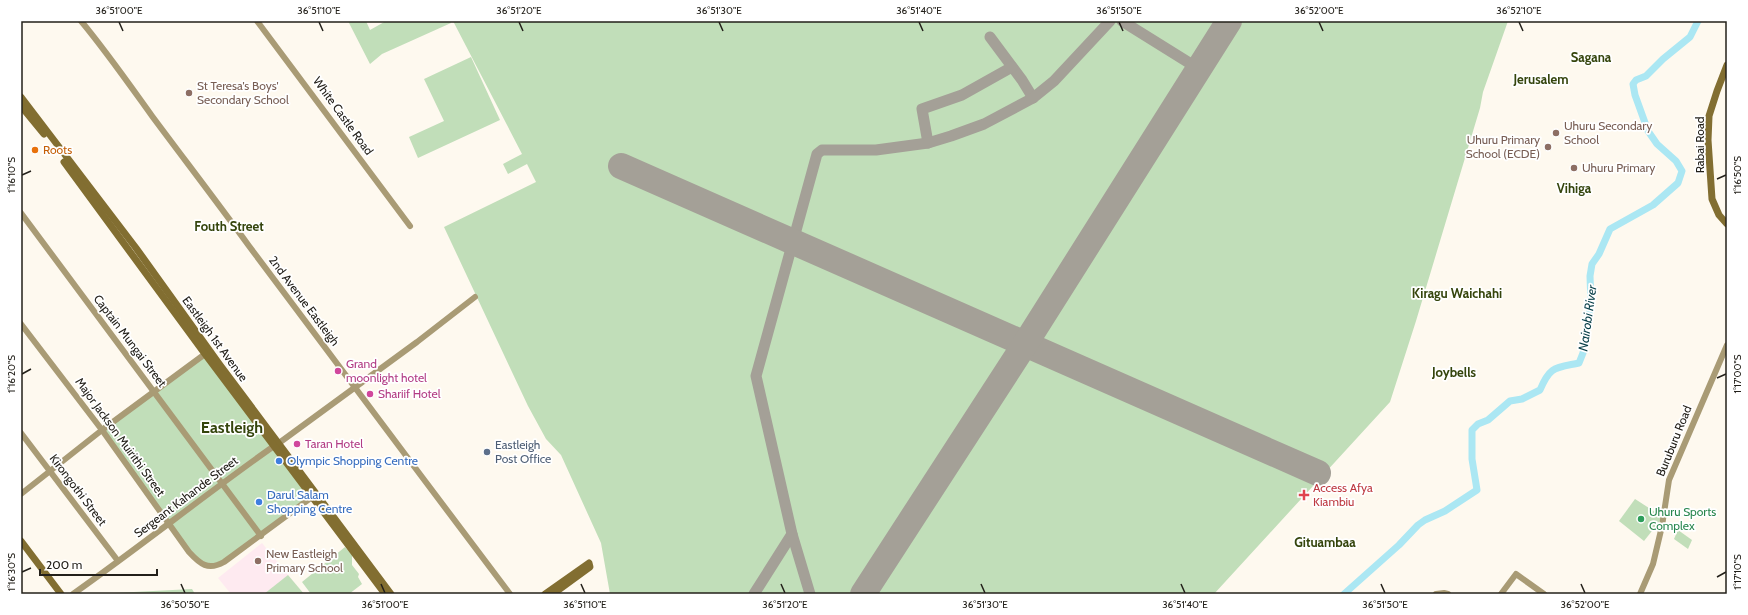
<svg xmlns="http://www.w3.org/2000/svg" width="1748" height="615" viewBox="0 0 1748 615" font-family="Cabin,sans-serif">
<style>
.education{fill:#feeaf0}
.green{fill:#c1deb9}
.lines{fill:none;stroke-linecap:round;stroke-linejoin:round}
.river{stroke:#abe7f3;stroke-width:7}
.taxiway{stroke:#a4a097;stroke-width:11}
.runway{stroke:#a4a097;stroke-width:26}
.tertiary{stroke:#a99b75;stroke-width:6}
.secondary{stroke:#826e31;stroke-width:7}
.ticks{fill:none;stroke:#23201a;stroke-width:1.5}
.education-dot{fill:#8d6e63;stroke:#fff;stroke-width:1.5}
.food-dot{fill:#e8710a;stroke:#fff;stroke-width:1.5}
.hotel-dot{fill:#d1479c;stroke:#fff;stroke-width:1.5}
.service-dot{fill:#5c6f8a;stroke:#fff;stroke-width:1.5}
.shop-dot{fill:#3f7fe0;stroke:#fff;stroke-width:1.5}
.health-dot{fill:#e0444e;stroke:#fff;stroke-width:1.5}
.leisure-dot{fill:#2e9e5b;stroke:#fff;stroke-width:1.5}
.labels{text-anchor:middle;stroke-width:3.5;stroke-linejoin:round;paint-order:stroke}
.education-label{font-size:12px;fill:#785e54;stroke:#fff;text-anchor:start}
.street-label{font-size:12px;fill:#23201a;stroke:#fff}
.food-label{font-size:12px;fill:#c56008;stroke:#fff;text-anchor:start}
.hotel-label{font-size:12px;fill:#b23c85;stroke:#fff;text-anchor:start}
.service-label{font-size:12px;fill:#4e5e75;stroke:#fff;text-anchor:start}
.shop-label{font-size:12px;fill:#366cbe;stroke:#fff;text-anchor:start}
.health-label{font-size:12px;fill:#be3a42;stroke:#fff;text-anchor:start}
.leisure-label{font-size:12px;fill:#27864d;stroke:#fff;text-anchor:start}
.neighbourhood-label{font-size:13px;font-weight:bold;fill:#35450d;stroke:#fff}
.water-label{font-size:13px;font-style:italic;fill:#083f48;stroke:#fff}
.district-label{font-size:16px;font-weight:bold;fill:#35450d;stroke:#fff}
.neatline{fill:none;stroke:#23201a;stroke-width:1.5}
.ticks-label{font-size:10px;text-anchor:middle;fill:#23201a}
</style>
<rect width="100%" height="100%" fill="#fef9ef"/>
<path class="education" d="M262,543L288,575L304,594H231L218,578Z"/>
<g class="green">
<path d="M348,21H366L370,30L386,21H450L451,23L382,54L370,64Z"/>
<path d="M453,21H1508L1483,92L1480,108L1416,321L1390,402L1214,594H610L601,543L561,455L546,439L528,406L444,227L536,182L527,164L508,174L503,164L522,154Z"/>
<path d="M471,57L500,120L418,158L409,137L444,121L424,79Z"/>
<path d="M205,354L312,497L232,557L210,567L194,557L102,430Z"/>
<path d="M1635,499L1663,517L1644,541L1619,521Z"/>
<path d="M1678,530L1692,540L1688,549L1674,539Z"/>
<path d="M345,547L352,555V565L359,574L358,577L362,584L349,594H311L302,582Z"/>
<path d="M288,575L304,594H264Z"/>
<path d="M192,589L195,594H95Z"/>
</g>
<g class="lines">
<path class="river" d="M1344,594L1399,545L1418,525L1425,520L1445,511L1477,490L1472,459V430L1478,424L1488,420L1510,401L1522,399L1540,390C1550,366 1555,368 1579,363L1583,353L1591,303L1590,276L1592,264L1599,254L1610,229L1653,205L1678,183L1682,171L1676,161L1657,144L1648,131L1635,95L1633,84L1636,80L1646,76L1663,59L1690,37L1698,21"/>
<g class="taxiway">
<path d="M1122,21L1199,69"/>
<path d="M990,37L1022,80L1033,98"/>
<path d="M928,143L922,109L962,95L1012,67"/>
<path d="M754,594L792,534"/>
<path d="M810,594L792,534L756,376L817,154L822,150H876L928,143L951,136L984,124L1033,98L1054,81L1110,21"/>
</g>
<g class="runway">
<path d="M621,166L1318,473"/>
<path d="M863,594L1025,344L1229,21"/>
</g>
<g class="tertiary">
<path d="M81,21C106,51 129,84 152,116C184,159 217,202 249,246C335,362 423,478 510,594"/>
<path d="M257,21L410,226"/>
<path d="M21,213L261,536"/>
<path d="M21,324L102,430L189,552C200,564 208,571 224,562L312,497"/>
<path d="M21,433L118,561"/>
<path d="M279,443L417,342L475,297"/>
<path d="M21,494L102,430L205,354"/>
<path d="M73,594C141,546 206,494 274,446"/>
<path d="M1436,594L1444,593L1448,594"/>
<path d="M1501,594L1516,574L1544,594"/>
<path d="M1640,594L1653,564L1662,526L1669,480L1727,345"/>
</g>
<g class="secondary">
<path d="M1727,65L1717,91L1709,116L1708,140L1712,199L1719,215L1727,224"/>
<path d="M21,97L136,248L220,365L391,594"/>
<path d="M21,106L44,134"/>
<path d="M64,162L205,354L385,594"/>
<path d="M21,541L61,594"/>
<path d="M545,594L589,563L590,567L553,594"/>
</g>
</g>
<path class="ticks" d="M119,22L123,31M319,22L323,31M519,22L523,31M719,22L723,31M919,22L923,31M1119,22L1123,31M1319,22L1323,31M1519,22L1523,31M22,175L31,171M1717,179L1726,175M22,374L31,369M1717,378L1726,374M22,572L31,568M1717,577L1726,572M181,584L185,593M381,584L385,593M581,584L585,593M781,584L785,593M981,584L985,593M1181,584L1185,593M1381,584L1385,593M1581,584L1585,593"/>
<g class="education-dot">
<circle cx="189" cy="93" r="4"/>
<circle cx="1556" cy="133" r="4"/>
<circle cx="1548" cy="147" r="4"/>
<circle cx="1574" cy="168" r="4"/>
<circle cx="258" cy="561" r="4"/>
</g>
<circle class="food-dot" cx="35" cy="150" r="4"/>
<g class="hotel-dot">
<circle cx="338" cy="371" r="4"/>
<circle cx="370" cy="394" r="4"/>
<circle cx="297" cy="444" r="4"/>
</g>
<circle class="service-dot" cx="487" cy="452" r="4"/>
<g class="shop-dot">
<circle cx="279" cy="461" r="4"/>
<circle cx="259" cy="502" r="4"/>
</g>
<path class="health-dot" d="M1302 489h4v4h4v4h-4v4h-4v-4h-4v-4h4z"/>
<circle class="leisure-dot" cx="1641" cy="519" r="4"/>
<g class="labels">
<g class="education-label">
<text x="197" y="90">St Teresa's Boys'<tspan x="197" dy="14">Secondary School</tspan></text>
<text x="1564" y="130">Uhuru Secondary<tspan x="1564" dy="14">School</tspan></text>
<text x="1540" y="144" text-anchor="end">Uhuru Primary<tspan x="1540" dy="14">School (ECDE)</tspan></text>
<text x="1582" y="172">Uhuru Primary</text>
<text x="266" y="558">New Eastleigh<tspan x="266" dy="14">Primary School</tspan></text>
</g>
<g class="street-label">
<text transform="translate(343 116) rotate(54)" y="4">White Castle Road</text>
<text transform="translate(1700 145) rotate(-90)" y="4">Rabai Road</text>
<text transform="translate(304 301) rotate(53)" y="4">2nd Avenue Eastleigh</text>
<text transform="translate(215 339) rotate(54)" y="4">Eastleigh 1st Avenue</text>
<text transform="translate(130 341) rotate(53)" y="4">Captain Mungai Street</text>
<text transform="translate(120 437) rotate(54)" y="4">Major Jackson Muirithi Street</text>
<text transform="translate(1674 441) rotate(-68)" y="4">Buruburu Road</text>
<text transform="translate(78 490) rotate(53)" y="4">Kirongothi Street</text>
<text transform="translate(186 497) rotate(-37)" y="4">Sergeant Kahande Street</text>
</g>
<g class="food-label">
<text x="43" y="154">Roots</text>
</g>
<g class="hotel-label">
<text x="346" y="368">Grand<tspan x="346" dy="14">moonlight hotel</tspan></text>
<text x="378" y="398">Shariif Hotel</text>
<text x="305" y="448">Taran Hotel</text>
</g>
<g class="service-label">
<text x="495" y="449">Eastleigh<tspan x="495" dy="14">Post Office</tspan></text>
</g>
<g class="shop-label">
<text x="287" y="465">Olympic Shopping Centre</text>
<text x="267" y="499">Darul Salam<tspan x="267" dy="14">Shopping Centre</tspan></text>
</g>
<g class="health-label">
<text x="1313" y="492">Access Afya<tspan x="1313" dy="14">Kiambiu</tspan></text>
</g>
<g class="leisure-label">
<text x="1649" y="516">Uhuru Sports<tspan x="1649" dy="14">Complex</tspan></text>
</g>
<g class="neighbourhood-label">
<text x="1591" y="62">Sagana</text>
<text x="1541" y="84">Jerusalem</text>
<text x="1574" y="193">Vihiga</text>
<text x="229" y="231">Fouth Street</text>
<text x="1457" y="298">Kiragu Waichahi</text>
<text x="1454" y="377">Joybells</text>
<text x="1325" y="547">Gituambaa</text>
</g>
<g class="water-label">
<text transform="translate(1587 318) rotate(-82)" y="5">Nairobi River</text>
</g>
<g class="district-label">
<text x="232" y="433">Eastleigh</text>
</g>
</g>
<rect width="1748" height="615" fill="none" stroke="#ffffff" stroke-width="44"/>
<path d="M40 569v6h117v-6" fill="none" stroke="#23201a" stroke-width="2"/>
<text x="46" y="569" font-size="12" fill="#23201a" stroke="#ffffff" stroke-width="3" paint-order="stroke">200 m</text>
<rect x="22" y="22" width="1704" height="571" class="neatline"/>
<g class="ticks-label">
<text x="119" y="14">36°51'00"E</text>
<text x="319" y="14">36°51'10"E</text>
<text x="519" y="14">36°51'20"E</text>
<text x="719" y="14">36°51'30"E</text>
<text x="919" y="14">36°51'40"E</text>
<text x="1119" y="14">36°51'50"E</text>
<text x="1319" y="14">36°52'00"E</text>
<text x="1519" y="14">36°52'10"E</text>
<text transform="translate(11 175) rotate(-90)" y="4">1°16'10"S</text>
<text transform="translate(1737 175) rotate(-90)" y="4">1°16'50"S</text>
<text transform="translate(11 374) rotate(-90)" y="4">1°16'20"S</text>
<text transform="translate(1737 374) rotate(-90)" y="4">1°17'00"S</text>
<text transform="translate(11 572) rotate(-90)" y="4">1°16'30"S</text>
<text transform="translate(1737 572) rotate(-90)" y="4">1°17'10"S</text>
<text x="185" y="608">36°50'50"E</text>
<text x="385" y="608">36°51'00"E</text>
<text x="585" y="608">36°51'10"E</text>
<text x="785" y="608">36°51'20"E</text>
<text x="985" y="608">36°51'30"E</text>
<text x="1185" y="608">36°51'40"E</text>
<text x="1385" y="608">36°51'50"E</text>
<text x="1585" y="608">36°52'00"E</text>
</g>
</svg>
